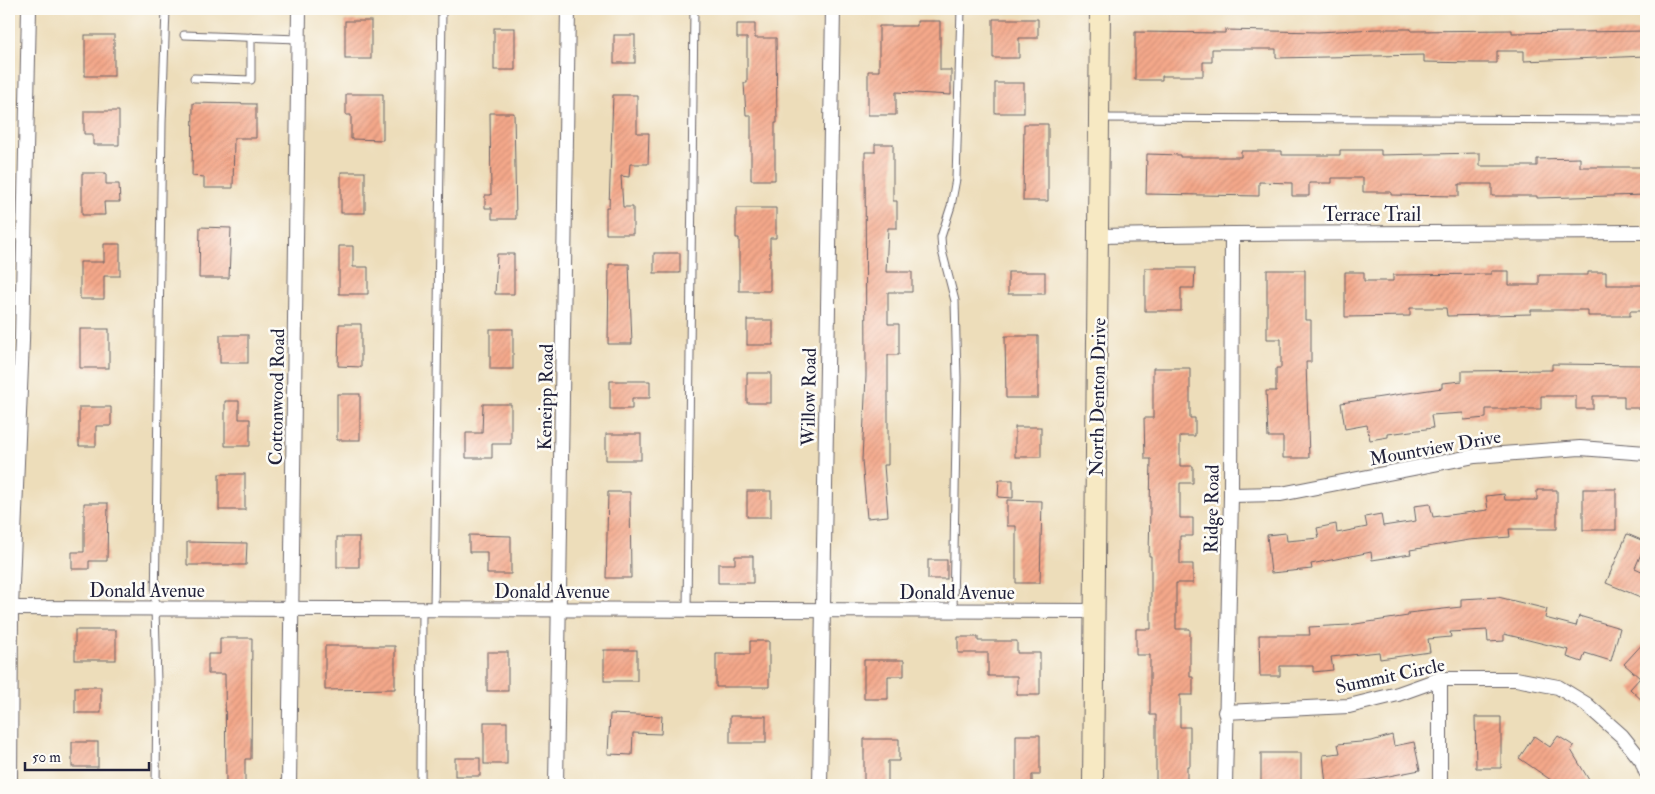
<svg xmlns="http://www.w3.org/2000/svg" width="1655" height="794" viewBox="0 0 1655 794" font-family="'IM FELL Double Pica',serif">
<style>
.building{fill:url(#building-hatch)}
.lines{fill:none;stroke-linecap:round;stroke-linejoin:round}
.lane-casing{stroke:#696367;stroke-width:9}
.street-casing{stroke:#696367;stroke-width:16}
.secondary-casing{stroke:#696367;stroke-width:22}
.lane{stroke:#fff;stroke-width:7}
.street{stroke:#fff;stroke-width:14}
.secondary{stroke:#f7e9c3;stroke-width:20}
.labels{text-anchor:middle;stroke-width:5;stroke-linejoin:round;paint-order:stroke}
.street-label{font-size:19px;fill:#22223b;stroke:#fdfcf7}
</style>
<defs>
<pattern id="building-hatch" width="6" height="6" patternUnits="userSpaceOnUse" patternTransform="scale(1.25)"><rect width="6" height="6" fill="#f4a88a"/><path d="M-1 1l2-2M0 6l6-6M5 7l2-2" fill="none" stroke="#d19078"/></pattern>
</defs>
<rect width="100%" height="100%" fill="#fdfcf7"/>
<filter id="ink" filterUnits="userSpaceOnUse"><feTurbulence type="fractalNoise" baseFrequency=".02" numOctaves="2"/><feDisplacementMap in="SourceGraphic" scale="10" xChannelSelector="R" yChannelSelector="G"/><feConvolveMatrix kernelMatrix="1 2 1 2 8 2 1 2 1" color-interpolation-filters="sRGB"/></filter>
<filter id="wash" filterUnits="userSpaceOnUse"><feTurbulence type="fractalNoise" baseFrequency=".0096" numOctaves="4" result="noise"/><feDisplacementMap in="SourceGraphic" scale="20" xChannelSelector="R" yChannelSelector="G"/><feGaussianBlur stdDeviation="1.12" result="paint"/><feColorMatrix in="noise" values="0 0 0 0 0 0 0 0 0 0 0 0 0 0 0 0 0 1.4 0 .05"/><feComposite in="paint" operator="in"/></filter>
<g filter="url(#wash)">
<rect width="100%" height="100%" fill="#edddba"/>
<g id="blocks">
<g class="building">
<path d="M993,19H1038V38H1019V58H993Z"/>
<rect x="345" y="21" width="26" height="38"/>
<path d="M917,21H940V70H951V95L896,92V115H868V71H879V26H917Z"/>
<path d="M737,24H755V38H776L777,123H775V180H751V115H746L744,83H747V38H737Z"/>
<rect x="494" y="28" width="21" height="42"/>
<path d="M1376,29H1411V31L1512,30V33L1646,31V56L1524,61V51H1497V63H1474L1424,62V55L1276,58V49H1212V62H1203V76H1162V80H1135V32L1225,33V30L1318,32Z"/>
<rect x="85" y="35" width="29" height="41"/>
<rect x="614" y="35" width="21" height="28"/>
<rect x="995" y="83" width="29" height="30"/>
<path d="M346,94H383V140L351,139V115H346Z"/>
<path d="M613,95H637V133H649L648,164H630L629,177L621,176L623,207H633V234H606V207H609Z"/>
<path d="M193,103L256,104V138H234L233,188H204V177L192,176Z"/>
<path d="M84,111H119V145H93V134H84Z"/>
<path d="M490,113H514L516,219H492V208H485V195H491Z"/>
<path d="M1024,124H1048V201H1023Z"/>
<path d="M875,144H893V201H897V228H888L886,272H912V292H888V324H899V355H888V465H884L888,516L867,518L862,460L866,376L865,152H875Z"/>
<path d="M1340,150H1381V155L1480,153V166H1537V159L1580,158V167H1646V195L1537,198V196H1492V184H1459V196L1391,195V192H1363V178H1332V183H1309V196H1292V183L1259,182V196L1146,194L1147,154L1180,155V157H1241V151H1282V155H1340Z"/>
<rect x="341" y="172" width="24" height="41"/>
<path d="M82,173H106V184H119L120,202H104L105,215H82Z"/>
<path d="M736,208H776V238H770V291H739V238H736Z"/>
<path d="M200,227L231,228L229,278H199Z"/>
<path d="M104,244H120V276H104V299H80V262H104Z"/>
<path d="M339,246H353V267H368V294H339Z"/>
<rect x="654" y="253" width="26" height="20"/>
<path d="M497,254H514V294H495Z"/>
<path d="M609,264H629L632,344H608Z"/>
<path d="M1145,268H1195L1194,288H1181V311H1145Z"/>
<path d="M1267,270H1305V320H1311V362H1306L1309,458H1283V437H1268L1266,391H1276V368H1281V339H1267Z"/>
<path d="M1491,271H1509V285H1539V275H1588V272H1606V285H1646V311H1630V316H1588V310H1531V314L1447,316L1446,308H1410V316L1345,317V272H1364V281H1393V275L1491,274Z"/>
<rect x="1008" y="272" width="37" height="22"/>
<rect x="747" y="320" width="26" height="25"/>
<path d="M339,324H361V367L338,366Z"/>
<rect x="80" y="329" width="29" height="39"/>
<rect x="490" y="329" width="23" height="40"/>
<rect x="220" y="335" width="28" height="28"/>
<path d="M1005,336H1038V398H1006Z"/>
<path d="M1552,364L1643,365V408H1624V396H1593V409H1576V396H1541V409H1486V418L1464,420L1463,413L1431,415L1433,428L1388,434V437L1370,440L1367,425L1345,429L1341,403L1442,388V383L1462,381V371L1552,370Z"/>
<path d="M1153,368H1190V418H1195V436H1180V466H1193V483H1180V518H1193V536H1180V564H1193V583H1176V629H1190V677H1193V695H1180V727H1190V766H1187V785H1156V715H1150V655H1136V629H1151V556H1149L1151,459H1145L1144,418H1153Z"/>
<rect x="747" y="373" width="24" height="30"/>
<path d="M610,381H650V398H632V409H610Z"/>
<rect x="337" y="394" width="23" height="46"/>
<path d="M225,401H239V419H250V446H225Z"/>
<path d="M483,404H511V444H492V458H466V433H482Z"/>
<path d="M79,407H111V426H96V446H79Z"/>
<rect x="1015" y="427" width="26" height="30"/>
<rect x="606" y="434" width="35" height="26"/>
<rect x="219" y="474" width="26" height="36"/>
<path d="M999,480H1013V498L998,497Z"/>
<rect x="1583" y="489" width="33" height="41"/>
<path d="M1537,490H1557V529H1509L1510,537L1469,540L1410,550L1411,554L1372,560L1371,552L1311,564L1312,569L1271,573L1267,535L1286,533L1287,541L1319,538L1317,528L1336,524L1337,533L1367,527L1365,517L1381,514L1383,526L1416,521L1414,506L1430,504L1433,517L1488,510L1486,496L1504,494L1505,500H1537Z"/>
<rect x="747" y="491" width="24" height="26"/>
<path d="M608,492H630L631,578H606Z"/>
<path d="M1007,500L1042,501L1040,583H1016V526H1007Z"/>
<path d="M84,503H108L107,561H89V569H72V552H84Z"/>
<path d="M1627,534L1646,542L1635,568L1646,573V590L1643,598L1606,583Z"/>
<path d="M469,535L511,536V574H487V552H469Z"/>
<rect x="337" y="537" width="22" height="30"/>
<path d="M187,542L247,543L246,565H187Z"/>
<path d="M735,556H753V583H718V564H735Z"/>
<rect x="928" y="560" width="19" height="19"/>
<path d="M1498,597L1547,609L1545,618L1576,626L1579,616L1620,628L1611,661L1585,653L1582,662L1567,657L1569,650L1504,634V641L1488,642L1487,630L1450,632L1451,637L1428,639L1430,652L1380,659L1379,652L1331,657L1333,670L1313,672V666H1280V676H1260L1259,635H1310L1309,627L1349,625L1408,616V613L1461,607V599Z"/>
<rect x="75" y="630" width="41" height="30"/>
<path d="M958,637H978V641H1017V653H1040V695H1017V676H988V653H958Z"/>
<path d="M220,638H252L251,759H245V785H226L225,674H208V654H220Z"/>
<path d="M1646,640V704L1630,689L1640,678L1624,664Z"/>
<path d="M750,641H769V687H716V654H750Z"/>
<path d="M325,646H395V689L325,690Z"/>
<rect x="604" y="650" width="33" height="31"/>
<rect x="487" y="652" width="21" height="39"/>
<path d="M864,660H904V676H888V699H864Z"/>
<rect x="75" y="687" width="26" height="26"/>
<path d="M610,714L662,716L661,734L633,733L632,755L608,754Z"/>
<rect x="730" y="716" width="36" height="27"/>
<path d="M1475,717H1501V768H1476Z"/>
<rect x="484" y="722" width="23" height="42"/>
<path d="M1016,735H1040V775H1032V785H1016Z"/>
<path d="M1392,735L1394,746L1414,742L1420,770L1368,780L1326,785L1323,755L1340,753L1338,744L1372,741Z"/>
<path d="M1534,736L1550,747L1558,736L1574,746L1571,750L1592,785H1558L1519,758Z"/>
<path d="M864,739H899V761H888V785H864Z"/>
<rect x="72" y="742" width="26" height="25"/>
<rect x="1261" y="753" width="40" height="30"/>
<rect x="455" y="758" width="25" height="18"/>
</g>
</g>
</g>
<g filter="url(#ink)">
<use href="#blocks" fill-opacity="0" stroke="#696367" stroke-width="1"/>
<g class="lines">
<g class="lane-casing">
<g id="lane">
<path d="M184,35L299,39"/>
<path d="M194,78L251,80V37"/>
<path d="M1099,118L1646,120"/>
<path d="M434,609L442,9"/>
<path d="M687,610L694,9"/>
<path d="M953,611L957,378L955,301L942,251L941,237L951,206L956,179L961,9"/>
<path d="M156,785L157,682L155,608L162,123L166,9"/>
<path d="M421,785L422,609"/>
</g>
</g>
<g class="street-casing">
<g id="street">
<path d="M1098,236L1232,234L1646,232"/>
<path d="M1231,495L1281,494L1475,456L1580,448L1646,453"/>
<path d="M9,608L1095,611"/>
<path d="M1440,679V785"/>
<path d="M1225,712L1349,706L1398,694L1440,679H1516L1558,687L1586,704L1622,736L1642,761L1646,772"/>
<path d="M10,785L11,608L22,341L29,9"/>
<path d="M289,785L299,9"/>
<path d="M556,785L568,9"/>
<path d="M820,785L833,9"/>
<path d="M1225,785L1231,495L1232,234"/>
</g>
</g>
<g class="secondary-casing">
<path id="secondary" d="M1093,785L1100,9"/>
</g>
<use href="#lane" class="lane"/>
<use href="#street" class="street"/>
<use href="#secondary" class="secondary"/>
</g>
</g>
<g class="labels">
<g class="street-label">
<text x="1372" y="221">Terrace Trail</text>
<text transform="translate(276 397) rotate(-89)" y="7">Cottonwood Road</text>
<text transform="translate(545 397) rotate(-89)" y="7">Keneipp Road</text>
<text transform="translate(808 397) rotate(-89)" y="7">Willow Road</text>
<text transform="translate(1097 397) rotate(-89)" y="7">North Denton Drive</text>
<text transform="translate(1435 447) rotate(-10)" y="7">Mountview Drive</text>
<text transform="translate(1211 509) rotate(-89)" y="7">Ridge Road</text>
<text x="147" y="597">Donald Avenue</text>
<text x="552" y="598">Donald Avenue</text>
<text x="957" y="599">Donald Avenue</text>
<text transform="translate(1390 675) rotate(-12)" y="7">Summit Circle</text>
</g>
</g>
<rect width="1655" height="794" fill="none" stroke="#fdfcf7" stroke-width="30"/>
<path d="M25 762v8h124v-8" fill="none" stroke="#22223b" stroke-width="2.5"/>
<text x="32" y="762" font-size="15" fill="#22223b" stroke="#fdfcf7" stroke-width="4" paint-order="stroke">50 m</text>
</svg>
